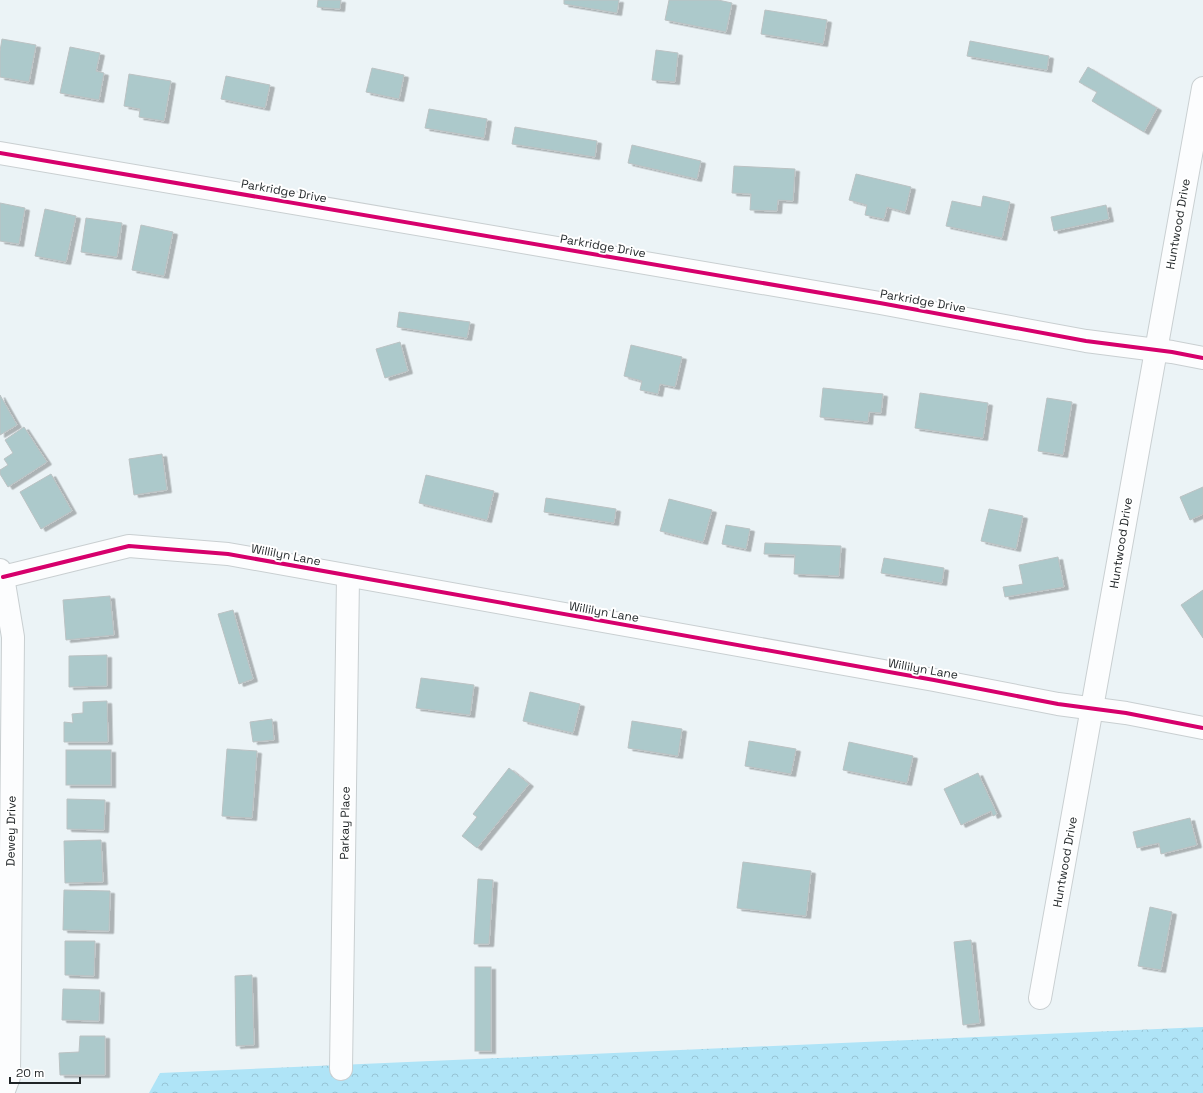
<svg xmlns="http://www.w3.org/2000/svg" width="1203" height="1093" viewBox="0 0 1203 1093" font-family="'Space Grotesk',sans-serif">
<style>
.forest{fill:url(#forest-crowns)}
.building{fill:#acc9cb;stroke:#bbc2c3;filter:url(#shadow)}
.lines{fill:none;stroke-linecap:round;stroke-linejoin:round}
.minor-casing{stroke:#c9cfd1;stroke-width:24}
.minor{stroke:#fcfdfe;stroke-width:22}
.cycleway-casing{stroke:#fff;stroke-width:6}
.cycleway{stroke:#d6006c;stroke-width:4}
.labels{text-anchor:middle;stroke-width:4;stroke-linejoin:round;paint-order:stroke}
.street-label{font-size:12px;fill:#1f2426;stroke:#fff}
</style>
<defs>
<pattern id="forest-crowns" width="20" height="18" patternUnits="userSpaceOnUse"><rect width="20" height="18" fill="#afe4f7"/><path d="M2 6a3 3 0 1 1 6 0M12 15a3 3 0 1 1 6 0" fill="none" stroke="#96c3d4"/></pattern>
<filter id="shadow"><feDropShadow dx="4.5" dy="2.5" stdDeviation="0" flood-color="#0004"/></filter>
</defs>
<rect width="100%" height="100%" fill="#ebf3f6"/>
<path class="forest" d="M1203,1027V1093H149L160,1073Z"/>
<g class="building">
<path d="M318,0H341L340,9L317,7Z"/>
<path d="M564,0H619L617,13L564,4Z"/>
<path d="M669,0H718L732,3L726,32L665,20Z"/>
<path d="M765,10L827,20L823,44L761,34Z"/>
<path d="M2,39L36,45L29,82L0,77V51Z"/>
<path d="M970,41L1049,56L1047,70L967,56Z"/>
<path d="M70,47L100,53L96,71L104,73L99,100L60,93Z"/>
<path d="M656,50L678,53L675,82L652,80Z"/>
<path d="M1088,67L1157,108L1144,132L1092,101L1097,92L1079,82Z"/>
<path d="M372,68L404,75L399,99L366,92Z"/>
<path d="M129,74L171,81L164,121L139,117L140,109L124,106Z"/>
<path d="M226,76L270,85L265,108L221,99Z"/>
<path d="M429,109L487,119L484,138L425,128Z"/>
<path d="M515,127L597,141L595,157L512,144Z"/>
<path d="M632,145L701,161L697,179L628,163Z"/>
<path d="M734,166L795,169L793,201L778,200L777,211L750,210L751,194L732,193Z"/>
<path d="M856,174L911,187L905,212L887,207L884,219L865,215L867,205L849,200Z"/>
<path d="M983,196L1010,202L1002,238L946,226L952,201L981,207Z"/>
<path d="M0,203L25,208L19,244L0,241Z"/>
<path d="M1106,205L1109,219L1054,231L1051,217Z"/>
<path d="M45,209L76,216L66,262L35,256Z"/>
<path d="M86,218L122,223L117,257L81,252Z"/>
<path d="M141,225L173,232L164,276L132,270Z"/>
<path d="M399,312L470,322L467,338L397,327Z"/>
<path d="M400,342L408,371L385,378L376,349Z"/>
<path d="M631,345L682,357L675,387L660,384L658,394L640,390L642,381L624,376Z"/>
<path d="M823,388L883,394L881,413L869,412L868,422L820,417Z"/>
<path d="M920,393L988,403L983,438L915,428Z"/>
<path d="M0,395L17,425L0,435Z"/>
<path d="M1047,398L1072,402L1063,455L1038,451Z"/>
<path d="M24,427L47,462L8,487L0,474V470L8,465L4,459L13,453L5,440Z"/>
<path d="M162,454L167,490L134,495L129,459Z"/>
<path d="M51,474L72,511L41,529L20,492Z"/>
<path d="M426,475L494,491L487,520L419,503Z"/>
<path d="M1203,487V514L1190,520L1180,497Z"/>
<path d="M546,498L616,509L614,523L544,512Z"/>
<path d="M669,499L712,510L703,542L660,531Z"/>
<path d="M989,509L1023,516L1016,549L981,541Z"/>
<path d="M726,525L750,529L746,549L722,544Z"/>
<path d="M765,543L841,546L839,576L794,574L795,555L764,554Z"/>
<path d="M1058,557L1064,587L1005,597L1003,587L1023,584L1019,565Z"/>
<path d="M884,558L944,568L942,583L881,573Z"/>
<path d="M1203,590V638L1181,605Z"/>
<path d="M110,596L114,635L66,640L63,600Z"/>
<path d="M233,610L253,679L239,684L218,614Z"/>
<path d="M107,655V686L69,687V656Z"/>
<path d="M421,678L474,685L470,715L416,708Z"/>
<path d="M530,692L580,704L573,733L523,721Z"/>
<path d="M107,701L108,742H64V722L73,723L72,714L83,713V702Z"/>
<path d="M272,719L274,740L253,742L250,722Z"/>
<path d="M632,721L682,729L678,756L628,748Z"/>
<path d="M749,741L796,749L791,774L745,766Z"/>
<path d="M849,742L913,756L907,783L843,770Z"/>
<path d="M227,749L257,751L252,818L222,816Z"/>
<rect x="66" y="750" width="45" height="35"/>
<path d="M509,768L529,784L477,848L462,836L477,817L473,814Z"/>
<path d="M978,773L997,814L993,816L991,811L961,825L944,789Z"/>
<path d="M67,799L105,800L104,830L67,829Z"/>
<path d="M1190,818L1197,845L1161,854L1159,843L1137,848L1133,832Z"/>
<path d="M101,840L103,882L65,883L64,841Z"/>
<path d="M743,862L811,871L806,916L737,908Z"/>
<path d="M478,879L493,880L489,944H474Z"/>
<path d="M64,890L110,891L109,931L63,930Z"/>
<path d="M1150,907L1172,912L1161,970L1138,966Z"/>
<path d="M971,940L980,1023L963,1025L954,942Z"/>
<path d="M65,941H95L94,976L65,975Z"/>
<rect x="475" y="967" width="16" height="84"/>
<path d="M252,975L254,1045L236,1046L235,976Z"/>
<path d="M63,989L100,990L99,1021L62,1020Z"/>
<path d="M80,1036H105V1075H60L59,1053L79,1052Z"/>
</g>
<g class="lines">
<g class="minor-casing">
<g id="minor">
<path d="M0,153L880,303L1086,341L1172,352L1203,358"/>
<path d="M0,570L3,577L13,637L9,1077L3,1093"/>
<path d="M3,577L129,546L228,554L934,680L1058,704L1126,713L1203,728"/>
<path d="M1040,998L1203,88"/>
<path d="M341,1069L348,577"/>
</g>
</g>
<use href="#minor" class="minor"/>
<g class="cycleway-casing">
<g id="cycleway">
<path d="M0,153L880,303L1086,341L1172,352L1203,358"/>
<path d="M3,577L129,546L228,554L934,680L1058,704L1126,713L1203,728"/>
</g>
</g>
<use href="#cycleway" class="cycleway"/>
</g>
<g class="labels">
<g class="street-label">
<text transform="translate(284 191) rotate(10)" y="4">Parkridge Drive</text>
<text transform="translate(1178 224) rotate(-80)" y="4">Huntwood Drive</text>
<text transform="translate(603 246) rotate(10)" y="4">Parkridge Drive</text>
<text transform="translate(923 301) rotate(10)" y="4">Parkridge Drive</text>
<text transform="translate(1121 543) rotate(-81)" y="4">Huntwood Drive</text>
<text transform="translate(286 555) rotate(11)" y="4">Willilyn Lane</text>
<text transform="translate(604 612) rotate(10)" y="4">Willilyn Lane</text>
<text transform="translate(923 669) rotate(10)" y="4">Willilyn Lane</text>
<text transform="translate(345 823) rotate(-89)" y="4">Parkay Place</text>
<text transform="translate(11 831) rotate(-89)" y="4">Dewey Drive</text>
<text transform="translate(1065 862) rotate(-80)" y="4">Huntwood Drive</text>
</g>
</g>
<path d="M10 1077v6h70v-6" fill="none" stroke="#1f2426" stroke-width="2"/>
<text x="16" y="1077" font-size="12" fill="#1f2426" stroke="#ffffff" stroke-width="3" paint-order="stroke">20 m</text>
</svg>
